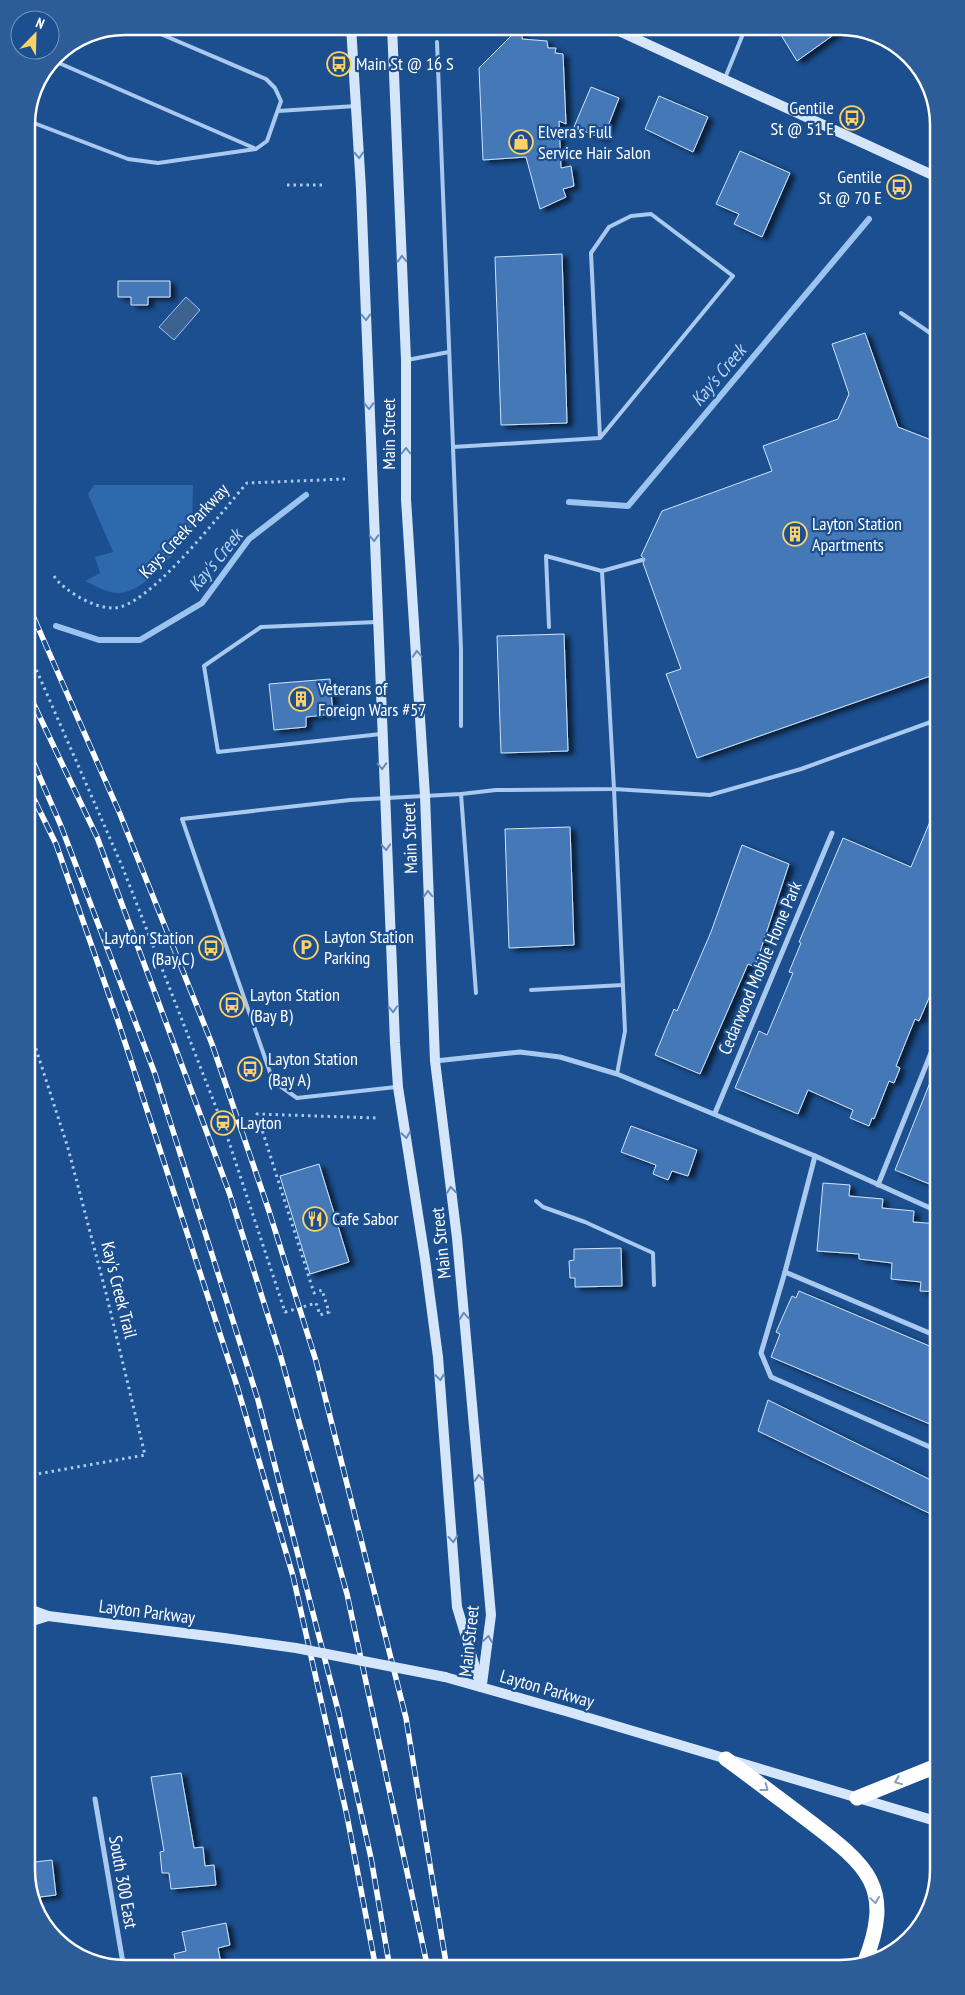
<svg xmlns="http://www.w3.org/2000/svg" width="965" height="1995" viewBox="0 0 965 1995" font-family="'PT Sans Narrow',sans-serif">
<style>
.green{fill:#2e69ad}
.water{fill:#3c6290;stroke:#9cc4f0}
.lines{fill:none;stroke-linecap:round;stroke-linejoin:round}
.stream{stroke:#9cc4f0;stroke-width:6}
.building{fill:#4478b7;stroke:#cfe3fa;filter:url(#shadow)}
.path{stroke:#a9c9ee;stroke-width:3;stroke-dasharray:2.5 4;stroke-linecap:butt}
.lane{stroke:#a9c9ee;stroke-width:4}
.street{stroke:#a9c9ee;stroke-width:5}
.secondary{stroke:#d6e6fa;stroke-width:10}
.highway{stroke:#fff;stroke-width:15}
.rail-casing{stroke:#fff;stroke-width:5.5}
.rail{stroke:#1b4f8f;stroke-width:4;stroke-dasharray:11;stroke-linecap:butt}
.secondary-bridge{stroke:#d6e6fa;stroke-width:10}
.oneway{stroke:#668bba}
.oneway2{stroke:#829ec1}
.labels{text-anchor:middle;stroke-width:4.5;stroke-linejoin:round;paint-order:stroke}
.poi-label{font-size:18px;fill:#fff;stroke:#1b4f8f;text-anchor:start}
.street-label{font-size:18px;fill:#fff;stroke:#1b4f8f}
.water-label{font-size:19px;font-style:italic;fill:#b5d3f5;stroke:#1b4f8f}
.rim{fill:none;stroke:#fff;stroke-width:2.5}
</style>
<defs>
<filter id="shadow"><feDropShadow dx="5.5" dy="3" stdDeviation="2.5" flood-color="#0009"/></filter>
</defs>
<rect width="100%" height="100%" fill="#1b4f8f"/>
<path class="green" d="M94,485H193L192,532C175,551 145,593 118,593C107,593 96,586 85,581L100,573L95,557L113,552L88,494Z"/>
<path class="water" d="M186,297L200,310L174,340L159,327Z"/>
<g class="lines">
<g class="stream">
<path d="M569,502L628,506L869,219"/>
<path d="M56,626L99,640H140L202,603L249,539L306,495"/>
</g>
</g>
<g class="building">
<path d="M521,26H523L522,39L547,41L548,48H556L555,53L563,54L566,124L559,121L561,168L571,166L574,186L563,189L566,197L540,209L526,157L483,160L479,68Z"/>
<path d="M792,26H846L797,61L781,35Z"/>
<path d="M591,87L619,98L603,139L574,127Z"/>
<path d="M659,96L708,117L693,152L645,129Z"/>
<path d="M740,151L790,173L762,237L734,224L739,214L716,204Z"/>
<path d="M562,254L567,423L501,425L495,257Z"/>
<path d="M118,281H170V297H148V305H131V297H118Z"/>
<path d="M865,333L898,427L934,441L939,454V673L697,758L666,674L681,669L643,563L645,559L641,556L662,511L772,471L763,446L838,419L849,394L832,344Z"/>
<path d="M564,634L568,751L501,753L497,636Z"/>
<path d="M330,679L333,714L306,717V727L274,730L269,684Z"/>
<path d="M939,800V975L919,1021L915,1019L896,1066L900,1068L894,1083L889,1081L874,1119L872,1118L869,1126L850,1118L853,1110L808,1090L798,1114L735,1088L759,1031L767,1035L793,973L789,972L801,943L799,942L843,838L911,867Z"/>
<path d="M570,827L574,945L509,948L505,829Z"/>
<path d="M742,845L789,864L755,967L748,964L700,1074L655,1055L674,1009L677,1011L711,932Z"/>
<path d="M939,1060V1188L895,1170Z"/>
<path d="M631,1126L697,1150L688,1176L672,1171L668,1180L653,1174L656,1165L621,1152Z"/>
<path d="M319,1164L349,1262L310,1274L280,1176Z"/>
<path d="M823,1183L850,1185L849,1196L883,1199L882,1208L914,1211L913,1222L939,1224L938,1292L920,1291L921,1282L891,1279L892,1263L859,1259V1254L817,1251Z"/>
<path d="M621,1248L622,1286L575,1287V1278H570L569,1261L574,1260V1249Z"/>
<path d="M799,1291L939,1350V1428L771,1357L780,1334L776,1332L792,1296L796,1298Z"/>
<path d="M768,1400L939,1484V1518L758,1431Z"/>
<path d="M181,1773L194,1848L203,1847L205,1866L214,1865L216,1885L171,1889L169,1873H162L160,1852L164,1851L151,1777Z"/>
<path d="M52,1860L56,1895L32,1898L26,1863Z"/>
<path d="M226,1923L230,1945L218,1948L222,1969H177L174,1954L186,1951L182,1932Z"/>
</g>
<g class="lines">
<g class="path">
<path d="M287,185H326"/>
<path d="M54,576C60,585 68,590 77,596C87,602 101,608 113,608C148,609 223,510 247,483L345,479"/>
<path d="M26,646L122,866L226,1133L285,1312L316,1303L320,1315L329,1312L322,1290L314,1293L257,1114L377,1118"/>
<path d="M26,1476L145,1455L106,1293L68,1148L26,1018"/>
</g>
<g class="lane">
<path d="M437,42L461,649V726"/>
<path d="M52,60L254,148"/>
<path d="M725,78L743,34L741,26"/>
<path d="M278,111L356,106"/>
<path d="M26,120L128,159L158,163L256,149L267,141L281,101L275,88L266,79L142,26"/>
<path d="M26,129L30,121"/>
<path d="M901,313L939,339"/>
<path d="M407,360L449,352"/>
<path d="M453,447L600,438L733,276L651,214L631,216L609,227L591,253L600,438"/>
<path d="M377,622L261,627L204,666L218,752L381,734"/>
<path d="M549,627L546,556L602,571L642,560"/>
<path d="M461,794L476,993"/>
<path d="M531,990L623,985"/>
<path d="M617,1074L625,1031L614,789L710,795L801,769L939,719"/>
<path d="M396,1087L297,1098L273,1081L182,819L350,800L461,794L496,790L614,789L602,571"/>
<path d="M536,1201L543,1207L585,1222L653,1253L654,1285"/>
</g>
<g class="street">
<path d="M435,1061L520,1052L560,1057L617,1074L815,1156L939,1212"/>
<path d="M715,1113L832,833"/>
<path d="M815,1156L785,1272L761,1353L771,1377L939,1451"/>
<path d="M878,1185L939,1033"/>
<path d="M785,1272L939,1337"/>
<path d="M95,1799L124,1969"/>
</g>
<g class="secondary">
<path d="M351,26L361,189L395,1043L398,1087L425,1259L438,1357L457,1607L481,1687"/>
<path d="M392,26L406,360V499L425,796L435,1061L457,1238L491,1615L482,1684"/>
<path d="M608,26L939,178"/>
<path d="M26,1608L48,1616L224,1638"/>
<path d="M26,1623L48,1616"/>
<path d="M445,1677L569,1712L939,1822"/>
</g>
<g class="highway">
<path d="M726,1759C754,1779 781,1800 809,1821C868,1866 895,1887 864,1964"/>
<path d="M857,1798L939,1765"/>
</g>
<g class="rail-casing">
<g id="rail">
<path d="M26,600L120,814L212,1044L269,1211L316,1361L406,1718L447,1969"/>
<path d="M26,688L97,837L229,1192L280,1354L347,1594L428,1969"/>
<path d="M26,745L61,826L155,1074L258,1400L339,1714L371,1858L390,1969"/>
<path d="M26,783L56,844L117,1018L237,1386L293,1576L347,1816L376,1969"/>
</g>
</g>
<use href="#rail" class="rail"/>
<path class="secondary-bridge" d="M224,1638L296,1648L445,1677"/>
</g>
<defs><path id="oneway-chevron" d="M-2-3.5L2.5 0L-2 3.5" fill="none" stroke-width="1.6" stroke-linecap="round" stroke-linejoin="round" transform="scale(1.25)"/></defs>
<g class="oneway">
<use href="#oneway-chevron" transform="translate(359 155) rotate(87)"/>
<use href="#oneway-chevron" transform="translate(402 259) rotate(-92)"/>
<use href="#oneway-chevron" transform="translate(366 317) rotate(88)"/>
<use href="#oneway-chevron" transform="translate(369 406) rotate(88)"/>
<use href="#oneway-chevron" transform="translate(406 451) rotate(-90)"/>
<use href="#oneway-chevron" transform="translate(374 538) rotate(88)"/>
<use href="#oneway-chevron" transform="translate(417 654) rotate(-94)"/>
<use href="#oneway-chevron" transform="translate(382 766) rotate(88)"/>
<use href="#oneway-chevron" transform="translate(386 847) rotate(87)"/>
<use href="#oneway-chevron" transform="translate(428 894) rotate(-92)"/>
<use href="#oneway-chevron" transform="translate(393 1009) rotate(87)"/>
<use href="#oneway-chevron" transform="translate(406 1135) rotate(81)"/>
<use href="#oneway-chevron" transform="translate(451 1190) rotate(-97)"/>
<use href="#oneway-chevron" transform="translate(464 1316) rotate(-95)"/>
<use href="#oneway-chevron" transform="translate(440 1377) rotate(84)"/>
<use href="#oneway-chevron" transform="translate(479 1478) rotate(-95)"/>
<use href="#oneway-chevron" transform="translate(453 1539) rotate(85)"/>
<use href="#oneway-chevron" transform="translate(488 1639) rotate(-82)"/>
</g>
<g class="oneway2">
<use href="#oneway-chevron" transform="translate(898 1781) rotate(158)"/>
<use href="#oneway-chevron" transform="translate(765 1788) rotate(37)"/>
<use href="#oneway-chevron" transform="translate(875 1900) rotate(82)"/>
</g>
<defs>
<g id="bus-ring" transform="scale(1.25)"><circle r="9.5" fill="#1b4f8f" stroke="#ffd166" stroke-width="1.5"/><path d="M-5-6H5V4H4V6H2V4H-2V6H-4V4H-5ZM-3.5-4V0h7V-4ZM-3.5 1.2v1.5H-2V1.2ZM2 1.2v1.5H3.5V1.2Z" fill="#ffd166"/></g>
<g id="shop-ring" transform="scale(1.25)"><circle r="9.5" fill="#1b4f8f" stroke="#ffd166" stroke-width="1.5"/><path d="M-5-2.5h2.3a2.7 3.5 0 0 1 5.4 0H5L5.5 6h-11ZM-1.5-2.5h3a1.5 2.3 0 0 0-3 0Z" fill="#ffd166"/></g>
<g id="building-ring" transform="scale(1.25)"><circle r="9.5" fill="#1b4f8f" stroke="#ffd166" stroke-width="1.5"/><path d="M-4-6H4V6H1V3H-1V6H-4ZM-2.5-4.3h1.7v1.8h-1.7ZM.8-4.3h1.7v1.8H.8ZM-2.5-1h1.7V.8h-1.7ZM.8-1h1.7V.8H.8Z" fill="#ffd166"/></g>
<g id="parking-ring" transform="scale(1.25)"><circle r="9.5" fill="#1b4f8f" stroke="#ffd166" stroke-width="1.5"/><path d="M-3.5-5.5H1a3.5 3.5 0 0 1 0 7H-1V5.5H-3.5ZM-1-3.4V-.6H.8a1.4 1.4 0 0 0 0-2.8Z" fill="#ffd166"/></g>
<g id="station-ring" transform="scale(1.25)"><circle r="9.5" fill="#1b4f8f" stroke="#ffd166" stroke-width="1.5"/><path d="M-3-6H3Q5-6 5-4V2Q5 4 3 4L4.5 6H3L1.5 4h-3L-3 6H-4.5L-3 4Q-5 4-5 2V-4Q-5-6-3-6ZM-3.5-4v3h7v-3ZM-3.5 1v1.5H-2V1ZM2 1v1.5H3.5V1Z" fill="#ffd166"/></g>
<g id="restaurant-ring" transform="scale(1.25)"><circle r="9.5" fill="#1b4f8f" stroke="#ffd166" stroke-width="1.5"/><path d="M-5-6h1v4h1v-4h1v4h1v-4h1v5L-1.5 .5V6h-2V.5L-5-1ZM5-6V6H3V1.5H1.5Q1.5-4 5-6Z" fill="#ffd166"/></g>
</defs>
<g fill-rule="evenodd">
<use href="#bus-ring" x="339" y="64"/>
<use href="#bus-ring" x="852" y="118"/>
<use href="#shop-ring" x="521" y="142"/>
<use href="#bus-ring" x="899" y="187"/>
<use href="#building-ring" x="795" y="534"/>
<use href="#building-ring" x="301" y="699"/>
<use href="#parking-ring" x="306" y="947"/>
<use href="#bus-ring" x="211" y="948"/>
<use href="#bus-ring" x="232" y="1005"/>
<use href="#bus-ring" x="250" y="1069"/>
<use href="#station-ring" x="223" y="1123"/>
<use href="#restaurant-ring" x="315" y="1219"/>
</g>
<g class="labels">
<g class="poi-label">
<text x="356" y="70">Main St @ 16 S</text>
<text x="834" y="114" text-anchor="end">Gentile<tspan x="834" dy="21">St @ 51 E</tspan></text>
<text x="538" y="138">Elvera's Full<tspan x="538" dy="21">Service Hair Salon</tspan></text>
<text x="882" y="183" text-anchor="end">Gentile<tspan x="882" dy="21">St @ 70 E</tspan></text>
<text x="812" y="530">Layton Station<tspan x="812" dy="21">Apartments</tspan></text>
<text x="318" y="695">Veterans of<tspan x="318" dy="21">Foreign Wars #57</tspan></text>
<text x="324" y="943">Layton Station<tspan x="324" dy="21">Parking</tspan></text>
<text x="194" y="944" text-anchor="end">Layton Station<tspan x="194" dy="21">(Bay C)</tspan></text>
<text x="250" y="1001">Layton Station<tspan x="250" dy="21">(Bay B)</tspan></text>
<text x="268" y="1065">Layton Station<tspan x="268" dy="21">(Bay A)</tspan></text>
<text x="240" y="1129">Layton</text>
<text x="332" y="1225">Cafe Sabor</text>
</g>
<g class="street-label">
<text transform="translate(389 434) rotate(-90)" y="6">Main Street</text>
<text transform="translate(184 531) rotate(-47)" y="6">Kays Creek Parkway</text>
<text transform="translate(410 838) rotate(-92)" y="6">Main Street</text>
<text transform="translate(760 968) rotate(-67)" y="6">Cedarwood Mobile Home Park</text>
<text transform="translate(441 1243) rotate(-96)" y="6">Main Street</text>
<text transform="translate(119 1290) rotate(76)" y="6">Kay's Creek Trail</text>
<text transform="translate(147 1612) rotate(7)" y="6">Layton Parkway</text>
<text transform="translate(469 1641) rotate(-84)" y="6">Main Street</text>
<text transform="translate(547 1689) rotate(16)" y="6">Layton Parkway</text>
<text transform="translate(123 1882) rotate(80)" y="6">South 300 East</text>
</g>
<g class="water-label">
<text transform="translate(718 375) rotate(-50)" y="7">Kay's Creek</text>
<text transform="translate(215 560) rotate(-51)" y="7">Kay's Creek</text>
</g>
</g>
<path d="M0 0H965V1995H0ZM125 35H840A90 90 0 0 1 930 125V1870A90 90 0 0 1 840 1960H125A90 90 0 0 1 35 1870V125A90 90 0 0 1 125 35Z" fill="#2d5d98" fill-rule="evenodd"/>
<path class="rim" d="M125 35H840A90 90 0 0 1 930 125V1870A90 90 0 0 1 840 1960H125A90 90 0 0 1 35 1870V125A90 90 0 0 1 125 35Z"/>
<g transform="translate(35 35) rotate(23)"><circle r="24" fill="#1b4f8f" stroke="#7695bc"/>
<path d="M0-4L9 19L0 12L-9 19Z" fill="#ffd166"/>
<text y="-8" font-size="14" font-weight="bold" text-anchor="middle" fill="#ffffff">N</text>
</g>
</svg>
